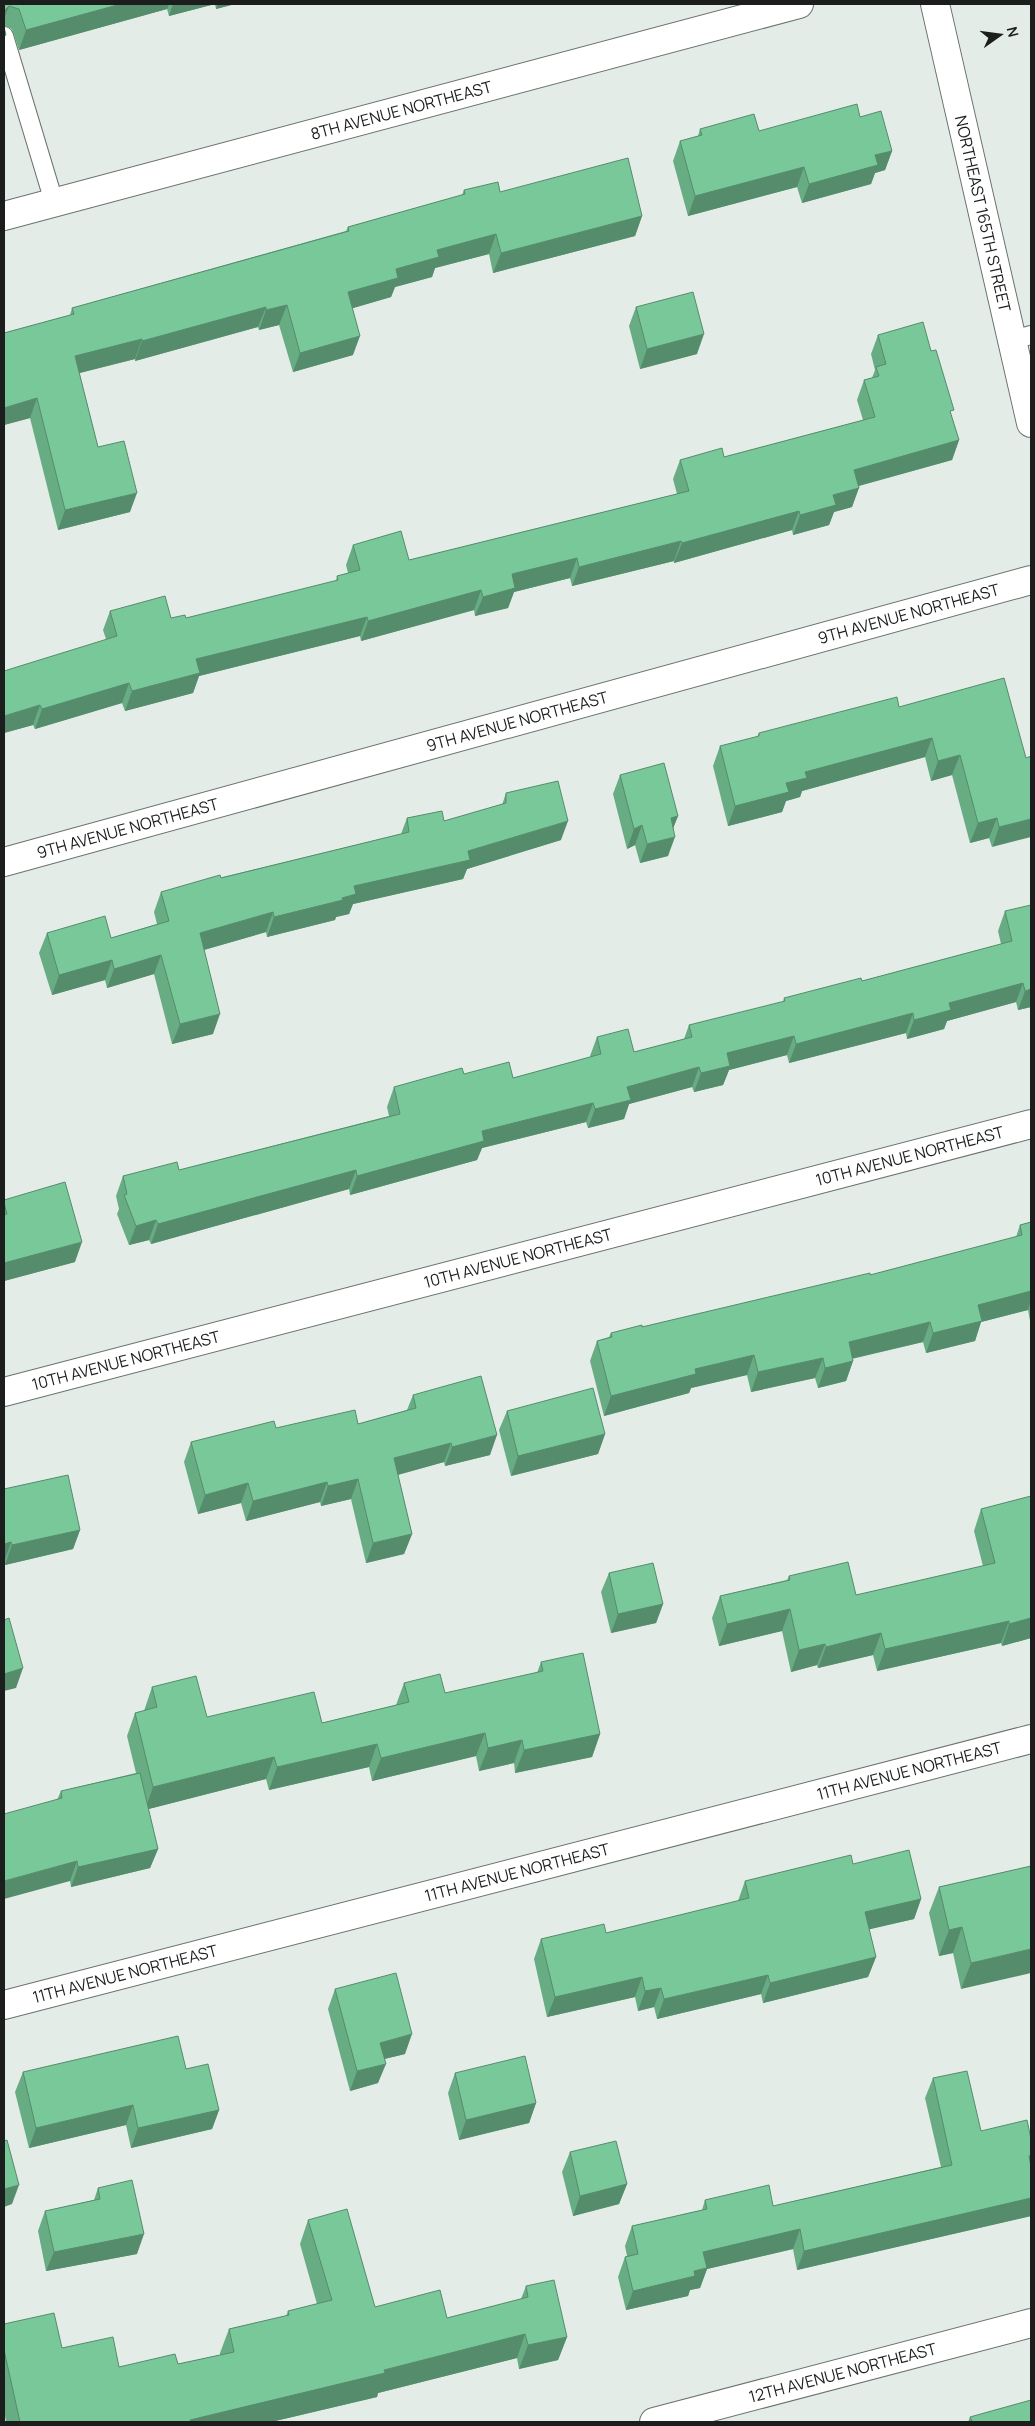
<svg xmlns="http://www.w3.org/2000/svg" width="1035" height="2426" viewBox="0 0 1035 2426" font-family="Manrope,sans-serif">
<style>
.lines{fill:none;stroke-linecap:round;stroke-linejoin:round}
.service-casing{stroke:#6b726e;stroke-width:20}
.minor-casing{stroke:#6b726e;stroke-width:30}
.tertiary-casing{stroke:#6b726e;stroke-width:30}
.service{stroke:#fff;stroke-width:18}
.minor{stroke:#fff;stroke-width:28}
.tertiary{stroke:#fff;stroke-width:28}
.wall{fill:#68ac84}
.shaded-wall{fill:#558c6c}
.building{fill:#79c89a;stroke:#558c6c}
.labels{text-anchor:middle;stroke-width:4;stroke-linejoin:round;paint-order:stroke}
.street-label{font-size:16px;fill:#1b1e1c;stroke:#e4ece7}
</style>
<rect width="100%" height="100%" fill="#e4ece7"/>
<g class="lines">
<g class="service-casing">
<g id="service">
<path d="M4,36L54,202"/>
<path d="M1012,340L1031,335"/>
</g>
</g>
<g class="minor-casing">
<g id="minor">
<path id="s1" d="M4,216L799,4"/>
<path id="s2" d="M4,862L1031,580"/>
<path id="s3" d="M4,1392L1031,1124"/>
<path id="s4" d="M4,2005L1031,1739"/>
<path id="s5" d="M654,2422L1031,2323"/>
</g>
</g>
<g class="tertiary-casing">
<g id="tertiary">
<path id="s6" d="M935,4L1031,423"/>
</g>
</g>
<use href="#service" class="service"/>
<use href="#minor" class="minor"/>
<use href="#tertiary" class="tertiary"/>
</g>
<g class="wall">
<path d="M4,4H235L216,9L215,4L169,16L167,9L19,50L12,29L4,26Z"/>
<path d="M860,117L892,151L885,170L875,173L871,184L802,203L797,187L688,216L673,161L680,141L698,136L700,129L759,131Z"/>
<path d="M464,190L500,192L642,216L635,236L493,273L489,254L435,268L432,277L395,287L391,297L352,308L353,355L293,372L279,325L259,330L258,327L135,361V359L79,373L98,447L130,512L58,530L30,418L4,425V333L70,315L72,308L346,231L348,227L462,195Z"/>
<path d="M636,307L697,354L640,369L629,326Z"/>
<path d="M878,335L931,351L959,440L952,460L859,486L852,507L834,512L829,525L793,535L792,530L674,563V561L572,586L570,578L514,592L508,608L475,616L474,610L361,641L360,636L199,676L193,693L125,711L122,703L35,729L33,725L4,733L106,639L103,630L110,611L171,618H186L336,581L337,576L348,573L346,565L353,545L409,560L677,494L673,479L680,460L724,457L863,420L857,400L864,380L872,378L875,370L871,354Z"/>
<path d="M899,707L1026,758L992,847L989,838L970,843L952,775L931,781L925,757L802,791L800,797L786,801L782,812L728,826L713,766L720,746L757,737L759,733Z"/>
<path d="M620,775L678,816L673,828L668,856L640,863L635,845L627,849L613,794Z"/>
<path d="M506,793L561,840L467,869L463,879L353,904L349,914L336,917L335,920L267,937L266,932L204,950L213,1034L172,1044L154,974L107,988L105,980L52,995L39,953L47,933L111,938L157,924L154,912L161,892L401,834L407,818L444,821L502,805Z"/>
<path d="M1005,911L1031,1007L1018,1010L1016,1002L947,1021L944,1029L907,1039L906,1033L789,1063L787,1055L729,1070L723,1085L694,1092L692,1087L629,1104L624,1119L588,1128L586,1122L482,1148L477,1160L350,1195L349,1189L151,1244L149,1240L129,1245L117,1214L119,1209L116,1196L123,1176L179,1170L389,1116L387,1107L394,1087L464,1074L513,1078L590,1057V1056L597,1037L634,1052L684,1039L689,1025L783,1002L784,998L862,981L1001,944L998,931Z"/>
<path d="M4,1200L75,1262L4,1281Z"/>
<path d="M1031,1222V1326L1028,1310L981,1322L975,1341L926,1353L923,1342L852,1359L853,1361L846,1381L818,1388L815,1378L751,1392L747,1375L691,1388L689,1393L604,1416L590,1361L597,1341L609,1337L611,1333L642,1327L870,1275L1016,1237L1020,1225Z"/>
<path d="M413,1395L490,1455L445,1466L444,1462L398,1475L412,1534L404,1554L366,1563L351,1499L321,1506L320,1502L246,1521L241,1503L198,1514L184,1462L191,1442L276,1428L358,1424L407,1410Z"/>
<path d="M507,1411L605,1434L598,1454L511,1476L499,1430Z"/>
<path d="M4,1489L80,1530L73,1549L5,1565L4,1562Z"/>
<path d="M1031,1496V1638L1002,1646L1001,1643L877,1671L873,1655L818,1668L817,1665L791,1672L782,1631L719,1646L712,1618L720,1596L787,1580L789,1576L856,1595L983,1566L974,1531L981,1509Z"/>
<path d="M609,1573L663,1604L656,1623L611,1633L601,1592Z"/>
<path d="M541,1662L600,1734L592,1757L515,1773L514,1763L479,1771L476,1756L372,1781L369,1767L269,1790L266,1779L148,1809L158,1849L150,1868L71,1887L57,1800L61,1791L136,1773L127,1736L135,1713L144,1711L152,1687L207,1717L322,1723L396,1705L404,1683L445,1693L537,1673Z"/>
<path d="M853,1864L921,1899L914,1919L869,1929L876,1957L868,1977L763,2003L761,1994L657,2019L654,2007L638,2011L635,1997L547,2017L534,1959L541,1939L606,1933L738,1901L745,1881Z"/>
<path d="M1031,1866L961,1989L953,1953L939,1956L929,1913L939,1887Z"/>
<path d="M335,1989L405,2054L384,2059L378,2083L350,2091L328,2009Z"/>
<path d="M23,2072L219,2110L212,2129L131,2148L126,2125L29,2148L15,2092Z"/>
<path d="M455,2073L536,2103L529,2123L459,2140L448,2093Z"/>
<path d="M933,2078L981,2131L1031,2166V2216L797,2270L793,2249L707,2269L700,2288L690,2290L688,2296L626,2310L618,2277L625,2257L627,2256L625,2246L632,2226L702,2210L705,2200L773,2206L941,2167L925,2098Z"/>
<path d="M570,2152L627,2184L619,2204L573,2216L562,2172Z"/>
<path d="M98,2188L137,2254L46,2271L38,2231L45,2211L94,2200Z"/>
<path d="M308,2220L375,2307L447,2318L521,2299L526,2286L567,2337L558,2360L519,2369L517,2358L378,2393L377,2397L271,2422H6L4,2410V2324L62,2348L119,2367L178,2364L220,2355V2353L229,2329L286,2316L288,2311L317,2304L300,2244Z"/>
<path d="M970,2417L1031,2422H968Z"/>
</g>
<g class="shaded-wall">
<path d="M121,4H169L167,9L19,50L26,30Z"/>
<path d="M173,4H215L169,16Z"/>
<path d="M218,4H235L216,9Z"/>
<path d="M9,6L4,19V11Z"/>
<path d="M892,151L885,170L875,173L871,184L802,203L809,184L875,155Z"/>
<path d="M804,167L797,187L688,216L695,196Z"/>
<path d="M642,216L635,236L493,273L501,253Z"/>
<path d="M496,234L489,254L435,268L432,277L395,287L391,297L340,312L348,292L437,250Z"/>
<path d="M287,305L279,325L259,330L266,310Z"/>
<path d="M266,307L258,327L135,361L142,341Z"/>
<path d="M704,334L697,354L640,369L647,349Z"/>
<path d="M360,336L353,355L293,372L300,353Z"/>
<path d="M142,339L135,359L68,376L75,356Z"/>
<path d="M37,398L30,418L4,425V408Z"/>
<path d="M959,440L952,460L847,489L854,470Z"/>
<path d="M859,488L852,507L834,512L829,525L793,535L800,515L833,495Z"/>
<path d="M137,493L130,512L58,530L65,510Z"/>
<path d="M799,511L792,530L674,563L682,543Z"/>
<path d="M681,541L674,561L572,586L579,567Z"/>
<path d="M577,558L570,578L514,592L508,608L475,616L483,597L512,574Z"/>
<path d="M481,590L474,610L361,641L368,621Z"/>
<path d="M367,617L360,636L199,676L193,693L125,711L132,691L196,659Z"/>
<path d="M129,683L122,703L35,729L42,709Z"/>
<path d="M40,705L33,725L4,733V716Z"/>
<path d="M932,738L925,757L802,791L800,797L786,801L782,812L728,826L735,806L786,783L805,772Z"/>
<path d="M960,755L952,775L931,781L938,761Z"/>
<path d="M678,816L670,836L671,818Z"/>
<path d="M997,818L989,838L970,843L978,823Z"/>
<path d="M1031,819V837L992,847L999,827Z"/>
<path d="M568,821L561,840L467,869L463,879L353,904L349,914L336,917L335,920L267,937L274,917L342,898L354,886Z"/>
<path d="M642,825L635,845L627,849L634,829Z"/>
<path d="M675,837L668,856L640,863L647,844Z"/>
<path d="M273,912L266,932L193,953L200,933Z"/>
<path d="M161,955L154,974L107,988L114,969Z"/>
<path d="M112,960L105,980L52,995L59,975Z"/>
<path d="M1023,983L1016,1002L947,1021L944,1029L907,1039L914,1020L949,1003Z"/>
<path d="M1031,989V1007L1018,1010L1025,991Z"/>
<path d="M913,1013L906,1033L789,1063L796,1044Z"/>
<path d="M220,1014L213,1034L172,1044L180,1024Z"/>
<path d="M794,1036L787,1055L729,1070L723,1085L694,1092L701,1073L727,1053Z"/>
<path d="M699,1067L692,1087L629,1104L624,1119L588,1128L595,1109L627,1087Z"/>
<path d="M593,1103L586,1122L482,1148L477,1160L350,1195L357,1176L482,1131Z"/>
<path d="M356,1170L349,1189L151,1244L158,1224Z"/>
<path d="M156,1220L149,1240L129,1245L136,1226Z"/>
<path d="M82,1242L75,1262L4,1281V1263Z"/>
<path d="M1031,1291V1300L1028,1310L981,1322L975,1341L926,1353L933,1333L978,1305Z"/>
<path d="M930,1322L923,1342L841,1361L849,1342Z"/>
<path d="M754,1355L747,1375L691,1388L689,1393L604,1416L611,1396L695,1369Z"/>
<path d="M823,1358L815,1378L751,1392L758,1372Z"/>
<path d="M853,1361L846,1381L818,1388L825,1368Z"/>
<path d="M605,1434L598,1454L511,1476L518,1456Z"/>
<path d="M497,1435L490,1455L445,1466L452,1447Z"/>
<path d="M451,1443L444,1462L386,1478L394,1458Z"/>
<path d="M358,1479L351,1499L321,1506L328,1486Z"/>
<path d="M327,1482L320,1502L246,1521L253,1501Z"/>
<path d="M248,1483L241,1503L198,1514L205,1495Z"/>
<path d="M80,1530L73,1549L5,1565L12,1545Z"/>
<path d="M412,1534L404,1554L366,1563L373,1543Z"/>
<path d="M11,1542L4,1562V1544Z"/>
<path d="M663,1604L656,1623L611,1633L618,1614Z"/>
<path d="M790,1609L782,1631L719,1646L727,1624Z"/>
<path d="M1031,1618V1638L1002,1646L1009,1624Z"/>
<path d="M1009,1621L1001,1643L877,1671L885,1649Z"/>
<path d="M881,1633L873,1655L818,1668L826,1647Z"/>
<path d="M825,1644L817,1665L791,1672L799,1650Z"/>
<path d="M23,1668L16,1688L4,1691V1674Z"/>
<path d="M485,1733L476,1756L372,1781L381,1758Z"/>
<path d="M600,1734L592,1757L515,1773L524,1750Z"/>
<path d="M522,1740L514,1763L479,1771L488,1748Z"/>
<path d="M377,1744L369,1767L269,1790L277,1767Z"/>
<path d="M274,1757L266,1779L145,1810L153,1787Z"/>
<path d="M158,1849L150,1868L71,1887L78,1867Z"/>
<path d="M77,1861L70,1881L4,1899V1881Z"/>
<path d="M921,1899L914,1919L858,1932L865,1912Z"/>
<path d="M962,1927L953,1953L939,1956L949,1930Z"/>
<path d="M1031,1949V1973L961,1989L971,1963Z"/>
<path d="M876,1957L868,1977L763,2003L770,1983Z"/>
<path d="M768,1975L761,1994L657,2019L664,1999Z"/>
<path d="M642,1977L635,1997L547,2017L555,1997Z"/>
<path d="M661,1988L654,2007L638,2011L645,1991Z"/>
<path d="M412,2034L405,2054L372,2062L380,2043Z"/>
<path d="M386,2064L378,2083L350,2091L357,2071Z"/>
<path d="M536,2103L529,2123L459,2140L466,2120Z"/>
<path d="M133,2105L126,2125L29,2148L36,2128Z"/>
<path d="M219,2110L212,2129L131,2148L138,2128Z"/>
<path d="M1031,2155V2165L1028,2174L1029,2156Z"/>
<path d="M627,2184L619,2204L573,2216L580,2196Z"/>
<path d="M19,2185L12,2204L4,2207V2189Z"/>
<path d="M1031,2198V2216L797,2270L804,2251Z"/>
<path d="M800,2229L793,2249L707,2269L700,2288L690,2290L688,2296L626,2310L633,2291L694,2271L703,2252Z"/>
<path d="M144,2234L137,2254L46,2271L54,2252Z"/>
<path d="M525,2334L517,2358L378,2393L377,2397L271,2422H190V2420Z"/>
<path d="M567,2337L558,2360L519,2369L528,2345Z"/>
</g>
<g class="building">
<path d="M4,4H121L26,30L19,9L9,6L4,11Z"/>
<path d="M4,27L6,35L4,36Z"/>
<path d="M857,104L860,117L881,111L892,151L875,155L878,165L809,184L804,167L695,196L680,141L702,135L700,129L754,114L759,131Z"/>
<path d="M628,158L642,216L501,253L496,234L437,250L439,257L396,269L398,278L348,292L360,336L300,353L287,305L266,310V307L142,341V339L75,356L98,447L124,441L137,493L65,510L37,398L4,408V333L74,314L72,308L349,231L348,227L465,194L464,190L498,182L500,192Z"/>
<path d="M693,292L704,334L647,349L636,307Z"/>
<path d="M923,322L931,351L936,350L954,410L950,411L959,440L854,470L859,488L833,495L836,505L800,515L799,511L682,543L681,541L579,567L577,558L512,574L515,588L483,597L481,590L368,621L367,617L196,659L200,673L132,691L129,683L42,709L40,705L4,716V671L117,636L110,611L165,596L171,618L185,615L186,618L338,580L337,576L360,570L353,545L401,531L409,560L689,491L680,460L722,448L724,457L875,417L864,380L879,376L876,367L886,364L878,335Z"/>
<path d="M1004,678L1026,758L1031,756V819L999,827L997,818L978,823L960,755L938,761L932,738L805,772L807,778L786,783L789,792L735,806L720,746L759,736V733L897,697L899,707Z"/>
<path d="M664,763L678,816L671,818L675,837L647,844L642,825L634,829L620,775Z"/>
<path d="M558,781L568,821L468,851L470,860L354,886L356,894L342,898L343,900L274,917L273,912L200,933L220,1014L180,1024L161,955L114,969L112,960L59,975L47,933L105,916L111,938L169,921L161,892L220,875L221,878L409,832L407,818L442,811L444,821L506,803V793Z"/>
<path d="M1031,905V989L1025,991L1023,983L949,1003L951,1010L914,1020L913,1013L796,1044L794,1036L727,1053L730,1066L701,1073L699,1067L627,1087L631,1100L595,1109L593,1103L482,1131L484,1141L357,1176L356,1170L158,1224L156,1220L136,1226L124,1195L127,1194L123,1176L177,1162L179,1170L400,1114L394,1087L462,1068L464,1074L509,1062L513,1078L601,1054L597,1037L628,1029L634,1052L692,1037L689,1025L785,1001L784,998L861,978L862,981L1012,941L1005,911Z"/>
<path d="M65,1182L82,1242L4,1263V1215L7,1214L4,1203V1200Z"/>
<path d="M1031,1222V1291L978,1305L982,1321L933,1333L930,1322L849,1342L853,1361L825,1368L823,1358L758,1372L754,1355L695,1369L696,1374L611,1396L597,1341L612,1337L611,1333L642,1325V1327L870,1273V1275L1022,1235L1020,1225Z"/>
<path d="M481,1376L497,1435L452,1447L451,1443L394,1458L412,1534L373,1543L358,1479L328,1486L327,1482L253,1501L248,1483L205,1495L191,1442L274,1421L276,1428L355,1410L358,1424L416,1408L413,1395Z"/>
<path d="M593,1388L605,1434L518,1456L507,1411Z"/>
<path d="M68,1475L80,1530L12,1545L11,1542L4,1544V1489Z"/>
<path d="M1031,1496V1618L1009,1624V1621L885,1649L881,1633L826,1647L825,1644L799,1650L790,1609L727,1624L720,1596L790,1580L789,1576L848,1562L856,1595L995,1563L981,1509Z"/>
<path d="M653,1563L663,1604L618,1614L609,1573Z"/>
<path d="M9,1618L23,1668L4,1674V1620Z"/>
<path d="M583,1653L600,1734L524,1750L522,1740L488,1748L485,1733L381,1758L377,1744L277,1767L274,1757L153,1787L135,1713L157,1707L152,1687L196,1676L207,1717L314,1692L322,1723L409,1702L404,1683L440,1674L445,1693L543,1671L541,1662Z"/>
<path d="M140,1773L158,1849L78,1867L77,1861L4,1881V1814L62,1798L61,1791Z"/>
<path d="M909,1850L921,1899L865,1912L876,1957L770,1983L768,1975L664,1999L661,1988L645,1991L642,1977L555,1997L541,1939L604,1924L606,1933L749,1898L745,1881L851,1855L853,1864Z"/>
<path d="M1031,1866V1949L971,1963L962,1927L949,1930L939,1887Z"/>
<path d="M396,1973L412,2034L380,2043L386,2064L357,2071L335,1989Z"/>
<path d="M178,2036L186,2069L208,2064L219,2110L138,2128L133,2105L36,2128L23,2072Z"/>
<path d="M525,2056L536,2103L466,2120L455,2073Z"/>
<path d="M967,2071L981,2131L1027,2120L1031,2139V2155L1029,2156L1031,2167V2198L804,2251L800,2229L703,2252L707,2268L694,2271L695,2276L633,2291L625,2257L638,2254L632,2226L707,2209L705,2200L769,2185L773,2206L952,2165L933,2078Z"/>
<path d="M7,2140L19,2185L4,2189V2141Z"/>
<path d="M616,2141L627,2184L580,2196L570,2152Z"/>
<path d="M132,2180L144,2234L54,2252L45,2211L100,2199L98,2188Z"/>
<path d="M347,2209L375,2307L440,2290L447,2318L528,2297L526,2286L554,2280L567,2337L528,2345L525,2334L384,2370L385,2373L190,2420L191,2422H20L4,2350V2324L54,2313L62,2348L113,2337L119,2367L175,2354L178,2364L234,2352L229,2329L289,2315L288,2311L332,2300L308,2220Z"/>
<path d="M1031,2400V2422H972L970,2417Z"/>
</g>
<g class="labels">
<g class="street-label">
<text dy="6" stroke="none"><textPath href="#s1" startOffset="411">8TH AVENUE NORTHEAST</textPath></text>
<text dy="6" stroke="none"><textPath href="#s6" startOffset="215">NORTHEAST 165TH STREET</textPath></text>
<text dy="6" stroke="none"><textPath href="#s2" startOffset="938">9TH AVENUE NORTHEAST</textPath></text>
<text dy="6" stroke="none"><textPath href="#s2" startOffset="532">9TH AVENUE NORTHEAST</textPath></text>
<text dy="6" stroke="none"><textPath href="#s2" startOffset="128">9TH AVENUE NORTHEAST</textPath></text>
<text dy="6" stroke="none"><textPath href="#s3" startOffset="936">10TH AVENUE NORTHEAST</textPath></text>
<text dy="6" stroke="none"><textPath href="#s3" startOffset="531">10TH AVENUE NORTHEAST</textPath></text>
<text dy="6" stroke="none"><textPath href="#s3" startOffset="126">10TH AVENUE NORTHEAST</textPath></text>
<text dy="6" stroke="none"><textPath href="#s4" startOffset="935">11TH AVENUE NORTHEAST</textPath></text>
<text dy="6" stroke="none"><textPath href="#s4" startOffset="530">11TH AVENUE NORTHEAST</textPath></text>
<text dy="6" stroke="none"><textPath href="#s4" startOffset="125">11TH AVENUE NORTHEAST</textPath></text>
<text dy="6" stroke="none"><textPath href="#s5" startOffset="195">12TH AVENUE NORTHEAST</textPath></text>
</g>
</g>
<rect width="1035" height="2426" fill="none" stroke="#1b1e1c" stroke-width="10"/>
<g transform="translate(1000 35) rotate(76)" stroke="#e4ece7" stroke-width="4" paint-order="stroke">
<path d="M0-4L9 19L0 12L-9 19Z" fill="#1b1e1c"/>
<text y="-8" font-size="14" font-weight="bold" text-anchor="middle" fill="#1b1e1c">N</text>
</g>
</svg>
